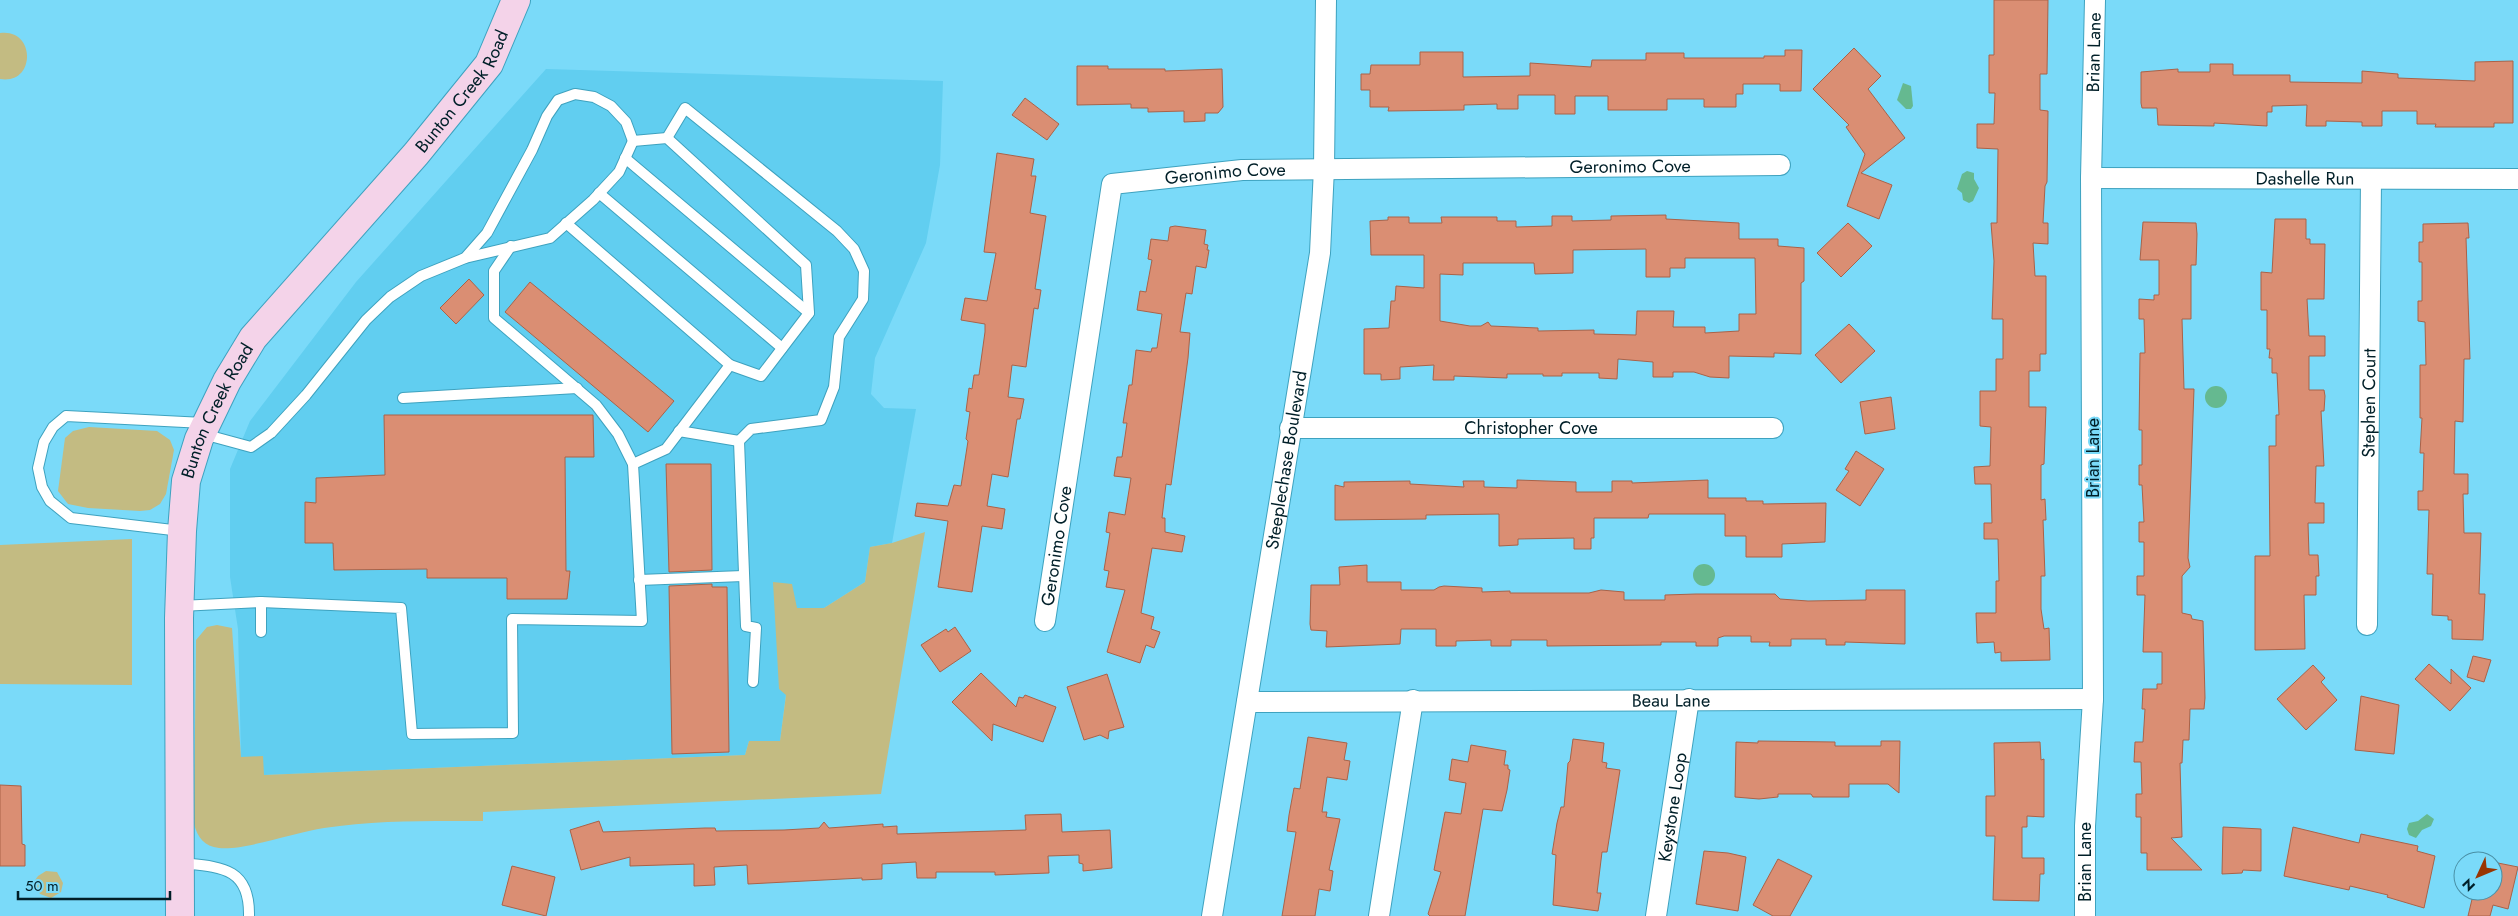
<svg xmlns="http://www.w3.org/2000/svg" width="2518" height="916" viewBox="0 0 2518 916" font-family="Jost,sans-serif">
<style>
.built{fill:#61cef0}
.green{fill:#c3bb82}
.water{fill:#65b990}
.building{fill:#da8e73;stroke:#aa6248;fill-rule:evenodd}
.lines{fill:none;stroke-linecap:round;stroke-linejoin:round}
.lane-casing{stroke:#3ea2bf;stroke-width:12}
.street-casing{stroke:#3ea2bf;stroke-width:22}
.secondary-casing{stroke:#3ea2bf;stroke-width:30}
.lane{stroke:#fff;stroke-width:10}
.street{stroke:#fff;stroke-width:20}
.secondary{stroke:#f4d3e9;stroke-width:28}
.labels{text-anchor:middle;stroke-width:4;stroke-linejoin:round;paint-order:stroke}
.street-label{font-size:18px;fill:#001f28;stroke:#7adaf9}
</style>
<rect width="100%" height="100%" fill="#7adaf9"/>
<path class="built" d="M546,69L943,81L940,165L926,243L875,358L871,394L884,408L916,409L892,543L870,547L865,582L824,608H797L780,741H749L745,755L264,775L241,757L238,629L230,577V469L250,421L356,282Z"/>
<g class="green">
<path d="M0,33C36,28 36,85 0,79Z"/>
<path d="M89,427L157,431L170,440L174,450L166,494L160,504L150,510L140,511L88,508L68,504L58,491L65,438L73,431Z"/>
<path d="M925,532L881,794L483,812V821C431,821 376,820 324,828C296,832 243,851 219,848C204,846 198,838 194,824L196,640L207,627L217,625L232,628L241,757L263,756L264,775L745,755L749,741H780L786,695L779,689L773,582L792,584L797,608H824L865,582L870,547L892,543Z"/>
<path d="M132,539V685L0,684V545Z"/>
<path d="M46,871L57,872L63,883L61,892L51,898L40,894L33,883L38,876Z"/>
</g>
<g class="water">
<path d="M1903,83L1911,86L1913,106L1911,109H1906L1897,100Z"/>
<path d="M1967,171L1974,173V179L1979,188L1973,201L1969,203L1963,200L1962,193L1957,189L1962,174Z"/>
<circle cx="2216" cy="397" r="11"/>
<circle cx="1704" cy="575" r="11"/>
<path d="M2427,814L2434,819L2431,826L2422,830L2416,838L2409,835L2407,829L2409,823L2418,821Z"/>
</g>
<g class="building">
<path d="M1994,0H2048L2047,74H2040V110L2048,111L2047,182L2045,186L2043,223H2048V244L2033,243L2035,276H2046V354H2040V371H2029V407H2046L2044,464L2041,465V500L2045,499L2046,520H2043L2045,576H2041V609L2044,629L2049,628L2050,660L2001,661V652L1995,653L1994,642L1977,643L1976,613H1996V581H1999L1998,539H1984V523H1992L1991,484H1975L1974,467L1990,466L1991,427L1980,426V391H1996V359H2003V319H1992L1994,261L1991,223H1997L1998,149L1977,148V124H1994L1995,93H1989V55H1994Z"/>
<path d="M1854,48L1881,76L1868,89L1905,138L1861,173L1892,185L1879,219L1847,206L1865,154L1846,127L1849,125L1813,89Z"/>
<path d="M1785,50H1802L1801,91H1780V84H1743V94H1736V107H1704V99H1667V110H1608V96H1575V114H1555V95H1518V109H1497V104L1464,105V110L1388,111L1389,107H1370V90H1361V74H1370L1371,65H1420V52H1463V77L1530,76V63L1591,67L1592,60H1646V53H1684V58H1764V56H1785Z"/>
<path d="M2513,61V123H2494V127H2435L2436,124H2417V111H2382V126H2362V122L2326,121V126H2306L2307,105L2272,106V112H2267V126L2214,123V126L2158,125L2157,108H2142L2141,103V72L2178,69V72H2210V64H2233V75H2290V82L2362,83V71L2398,74V78L2475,81V62Z"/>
<path d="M1077,66H1108V69H1165V71L1222,69L1223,107L1218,113H1205V121L1184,122V111L1148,112V108H1131V104L1077,105Z"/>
<path d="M1025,98L1059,124L1047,140L1012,115Z"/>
<path d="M997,153L1034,159L1031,176H1036L1030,213L1046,216L1035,289L1041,290L1038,309L1034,308L1026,367L1012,365L1008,397L1024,399L1020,419H1017L1008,477L992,474L987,506L1005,509L1002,529L982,526L972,592L938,587L948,521L915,516L917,503L948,506L954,485L961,486L968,441L966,439L970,412L966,411L969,388L972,389L974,375H979L985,332V324L961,320L965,298L987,301L996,253L984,252Z"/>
<path d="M1666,215V219L1739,223V239H1778V246L1804,248V281L1801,283V354L1774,353V357L1729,356V378L1710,377L1694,372H1673V377H1653V362L1618,359L1617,379L1599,378V373H1562V376H1543V374H1507V378L1454,376V380H1433L1434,365L1400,367V379L1381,380V374H1364V329L1389,328L1391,301H1395L1396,286L1424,288V255H1371L1370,221L1388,220V217H1409V223H1442L1441,217H1497V221H1516V227L1552,226V216H1572V221L1611,220V216ZM1646,249V277H1670V268H1685V258H1755L1756,314H1739V331L1705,333V327H1673L1674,311H1637L1636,335L1594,334V330L1538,331V328L1491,326L1488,322L1481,326H1470L1440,321V274L1463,275V263H1534L1535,274L1573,273V250Z"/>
<path d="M2275,219H2306V239H2310V244H2325L2324,299H2307L2309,336H2325V356H2309V390H2324L2325,396L2324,411H2321L2324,466H2316L2315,503H2324V523H2308L2309,555H2318L2319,576H2316V595H2304L2305,649L2255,650V556H2270L2269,446H2276V415H2279L2277,373H2272V358H2269L2270,349H2267V310H2261V272L2272,273Z"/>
<path d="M2143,222L2196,223L2197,234L2196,265H2191V319H2182L2184,389H2194L2188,558L2190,567L2182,576V613L2191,615L2192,619L2203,621L2205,698L2204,709H2190L2189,740H2183L2182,763H2180L2182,837L2171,838L2202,870H2147V853H2141V817H2136V794H2142L2141,762H2134L2135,742H2143L2145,709H2142L2143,689H2157V684H2162V652H2143L2145,595H2137V576H2144V542H2139V522H2144L2142,485H2139V465H2142V430H2139L2140,353H2145L2144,319H2139V299L2154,300V295H2159V260H2140Z"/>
<path d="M1848,223L1872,246L1841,277L1817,253Z"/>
<path d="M2468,223L2469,238H2466L2470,359H2464L2463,422L2455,421L2454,474H2468V494H2463L2464,533H2481L2479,594H2485L2483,640L2452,639V620H2448V616L2432,615L2433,574H2427L2429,510H2418V491H2423L2424,453H2420L2422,418H2420V365H2426L2425,322L2418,321V301H2422V262H2419V242H2423V224Z"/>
<path d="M1175,226L1206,230L1204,244L1208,245L1207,250H1209L1206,268L1196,266L1192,294L1186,293L1180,332L1190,333L1188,358L1171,485L1166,484L1162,518H1165V532L1185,536L1182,552L1152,548L1141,613L1154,617L1151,629L1160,632L1154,648L1146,645L1140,663L1107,652L1125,590L1106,587L1109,571L1104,570L1110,533L1106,532L1109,512L1125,515L1131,478L1114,476L1117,457H1122L1127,423H1123L1129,385H1132L1136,350L1151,352L1152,348H1157L1162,314L1137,310L1140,291L1146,292L1152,260L1148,259L1151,239L1168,241L1170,227Z"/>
<path d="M469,279L484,295L456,324L440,308Z"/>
<path d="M530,282L674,401L648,432L505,312Z"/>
<path d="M1849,324L1875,351L1841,383L1815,355Z"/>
<path d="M1891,397L1895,429L1865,434L1860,402Z"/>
<path d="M384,415H593L594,457H565L566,571H570L567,599H507V578H427V569L334,570L333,543H305V502L316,503V478L385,475Z"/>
<path d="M1856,451L1884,469L1860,506L1836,490L1849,471L1845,469Z"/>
<path d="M666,464H711L712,570L669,572Z"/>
<path d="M1517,480L1576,482V492H1612V481H1632V483L1708,480V498H1746V501H1763V504L1826,503L1825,542L1782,544V557H1746V536H1725V514H1649L1648,518H1594V538H1591V549H1574V538L1518,539V545L1499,546V514L1426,515V519L1335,520V485L1344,487V482L1410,481V484L1464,487L1463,481H1484V487L1517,488Z"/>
<path d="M1367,565V582H1401V590H1434L1439,587L1444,586L1482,588V592L1510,591V593H1589L1601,590L1624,592V600H1665V595L1696,594H1775L1780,599L1808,601L1866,600V590H1905V644L1845,642V645H1826V639H1791V646H1769L1770,642H1751V636H1724L1718,638V646H1696V642H1661V645L1547,646V640H1511V646H1491V640L1456,641V646H1436V629H1401L1400,644L1326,647L1327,631L1311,630L1310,624L1311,585H1340L1339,567Z"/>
<path d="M712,584V587H727L729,752L672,754L669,586Z"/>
<path d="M955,627L971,651L940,672L921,645L946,629L948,632Z"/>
<path d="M2473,656L2491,660L2484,682L2467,677Z"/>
<path d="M2429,664L2451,684V669L2471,688L2450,711L2415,679Z"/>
<path d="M2313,665L2325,678L2321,682L2337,700L2306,730L2277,699Z"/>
<path d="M981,673L1016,707L1019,697L1023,698L1025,695L1056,707L1043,742L993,724L992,741L952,702Z"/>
<path d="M1107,674L1124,727L1109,731L1108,739L1100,735L1084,740L1067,687Z"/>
<path d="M2361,696L2399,705L2394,754L2355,750Z"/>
<path d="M1308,737L1347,743L1344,760L1350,761L1347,780L1327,777L1322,812H1327L1326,817L1340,819L1329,870L1333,871L1330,891L1319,889L1315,916H1282L1296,832L1287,831L1289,815L1294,788L1300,789Z"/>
<path d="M1573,739L1604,743L1602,762L1607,763L1606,768L1620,770L1607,852H1602L1597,893H1601L1598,911L1553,905L1556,855L1552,854L1557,823L1561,807H1564L1568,763L1570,761Z"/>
<path d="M1758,741L1835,742V746H1881V741H1900L1899,793L1888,784H1849V797H1813L1811,794H1778V797L1759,799L1735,797L1736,742L1758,743Z"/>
<path d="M2040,742L2041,760L2044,759V817L2027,816V827H2022V858H2044V874H2040L2039,901L1993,900L1995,836H1986V796H1995L1994,743Z"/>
<path d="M1471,745L1506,751L1504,765H1508V769L1510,770L1507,790L1502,811L1483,809L1465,916H1430L1428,914L1441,872L1434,870L1445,812L1461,814L1466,783L1449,780L1452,759L1468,762Z"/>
<path d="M0,785L21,786L22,844L25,845V866H0Z"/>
<path d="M1061,814L1062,832L1110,830L1112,868L1083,871V864L1079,863V855L1048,856L1049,873L995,875V872H936V878H917L916,862L882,864V879L862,880V878L748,884L747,865L714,867L715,885L694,886V864L630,866V857L581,870L570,830L599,821L603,832L705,828H715L716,831L784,830L819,828L824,822L829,828L883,824V827L897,826V834L1026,830L1025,815Z"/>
<path d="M2223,827L2261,829V871L2243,870L2242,873L2222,874Z"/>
<path d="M2293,827L2359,843L2361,834L2418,846L2417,851L2435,856L2424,908L2387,897L2388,895L2350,886L2349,890L2284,876Z"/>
<path d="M1704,851L1728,853L1746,857L1738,911L1696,904Z"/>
<path d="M1778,859L1812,876L1790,916H1773L1753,905Z"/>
<path d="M2493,862L2518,867L2508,909L2493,905L2490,916H2468L2474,891H2493Z"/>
<path d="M512,866L555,877L546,916L502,905Z"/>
</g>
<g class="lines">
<g class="lane-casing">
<g id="lane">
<path d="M667,138L685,108L837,231L854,249L864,271L863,299L839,337L834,387L821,420L751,429L739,441L746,626L756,628L753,682"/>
<path d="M625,158L809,313"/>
<path d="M599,193L782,348"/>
<path d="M566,223L730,365"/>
<path d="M511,246L494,271V318L596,405L618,434L633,464"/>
<path d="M465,258L550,238L593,200L619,172L633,141"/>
<path d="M403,398L577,388"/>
<path d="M679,431L739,441"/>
<path d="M203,434L251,447L271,433L306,395L366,320L390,297L421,276L465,258L487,233L532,150L547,116L558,100L575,94L594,97L611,106L626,122L633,141L667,138L806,265L809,313L761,376L730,365L666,449L633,464L642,621L512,619L513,733L412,734L401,608L261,602"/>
<path d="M181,531L71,518L50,501L42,487L38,468L44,442L53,427L66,416L204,423"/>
<path d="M639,580L743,576"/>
<path d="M180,606L261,602V632"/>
<path d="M180,863C219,867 250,866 249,916"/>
</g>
</g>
<g class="street-casing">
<g id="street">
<path id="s1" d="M2091,178L2518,179"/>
<path id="s2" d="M1290,428H1773"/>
<path id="s3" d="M1045,621L1112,184L1242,170L1780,165"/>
<path id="s4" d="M2367,625L2371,179"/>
<path id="s5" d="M1247,702L2093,699"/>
<path id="s6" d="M1212,916L1320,253L1324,168L1326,0"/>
<path d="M1379,916L1413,700"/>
<path id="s7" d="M1656,916L1689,699"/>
<path id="s8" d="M2085,916V826L2093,699L2091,178L2095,0"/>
</g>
</g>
<g class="secondary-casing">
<g id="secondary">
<path id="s9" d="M180,916L179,618L182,531L186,481L199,439L227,381L253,338L416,154L489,64L516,0"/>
</g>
</g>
<use href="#lane" class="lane"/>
<use href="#street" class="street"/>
<use href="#secondary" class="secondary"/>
</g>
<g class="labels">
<g class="street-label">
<text dy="6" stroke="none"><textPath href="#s8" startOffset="864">Brian Lane</textPath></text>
<text dy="6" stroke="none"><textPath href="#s9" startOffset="918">Bunton Creek Road</textPath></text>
<text dy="6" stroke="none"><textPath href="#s3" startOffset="961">Geronimo Cove</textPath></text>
<text dy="6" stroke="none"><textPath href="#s3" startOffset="556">Geronimo Cove</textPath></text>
<text dy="6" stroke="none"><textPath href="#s1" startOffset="214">Dashelle Run</textPath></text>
<text dy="6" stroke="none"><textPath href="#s4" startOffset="222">Stephen Court</textPath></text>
<text dy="6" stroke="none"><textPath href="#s9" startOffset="512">Bunton Creek Road</textPath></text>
<text dy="6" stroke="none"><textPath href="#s2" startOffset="241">Christopher Cove</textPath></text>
<text transform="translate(2093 458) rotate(-90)" y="6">Brian Lane</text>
<text dy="6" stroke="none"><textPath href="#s6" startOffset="462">Steeplechase Boulevard</textPath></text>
<text dy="6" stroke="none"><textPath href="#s3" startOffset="76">Geronimo Cove</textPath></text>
<text dy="6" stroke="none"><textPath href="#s5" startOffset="424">Beau Lane</textPath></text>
<text dy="6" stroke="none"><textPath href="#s7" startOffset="110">Keystone Loop</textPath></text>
<text dy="6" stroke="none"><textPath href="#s8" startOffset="54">Brian Lane</textPath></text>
</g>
</g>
<g transform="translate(2478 876) rotate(226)"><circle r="24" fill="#7adaf9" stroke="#498fa5"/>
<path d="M0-4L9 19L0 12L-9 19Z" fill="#993501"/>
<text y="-8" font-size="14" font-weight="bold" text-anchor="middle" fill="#001f28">N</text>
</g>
<path d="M18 891v8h152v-8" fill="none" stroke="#001f28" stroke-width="2.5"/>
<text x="25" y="891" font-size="15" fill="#001f28" stroke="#7adaf9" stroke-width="4" paint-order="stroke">50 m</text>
</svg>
